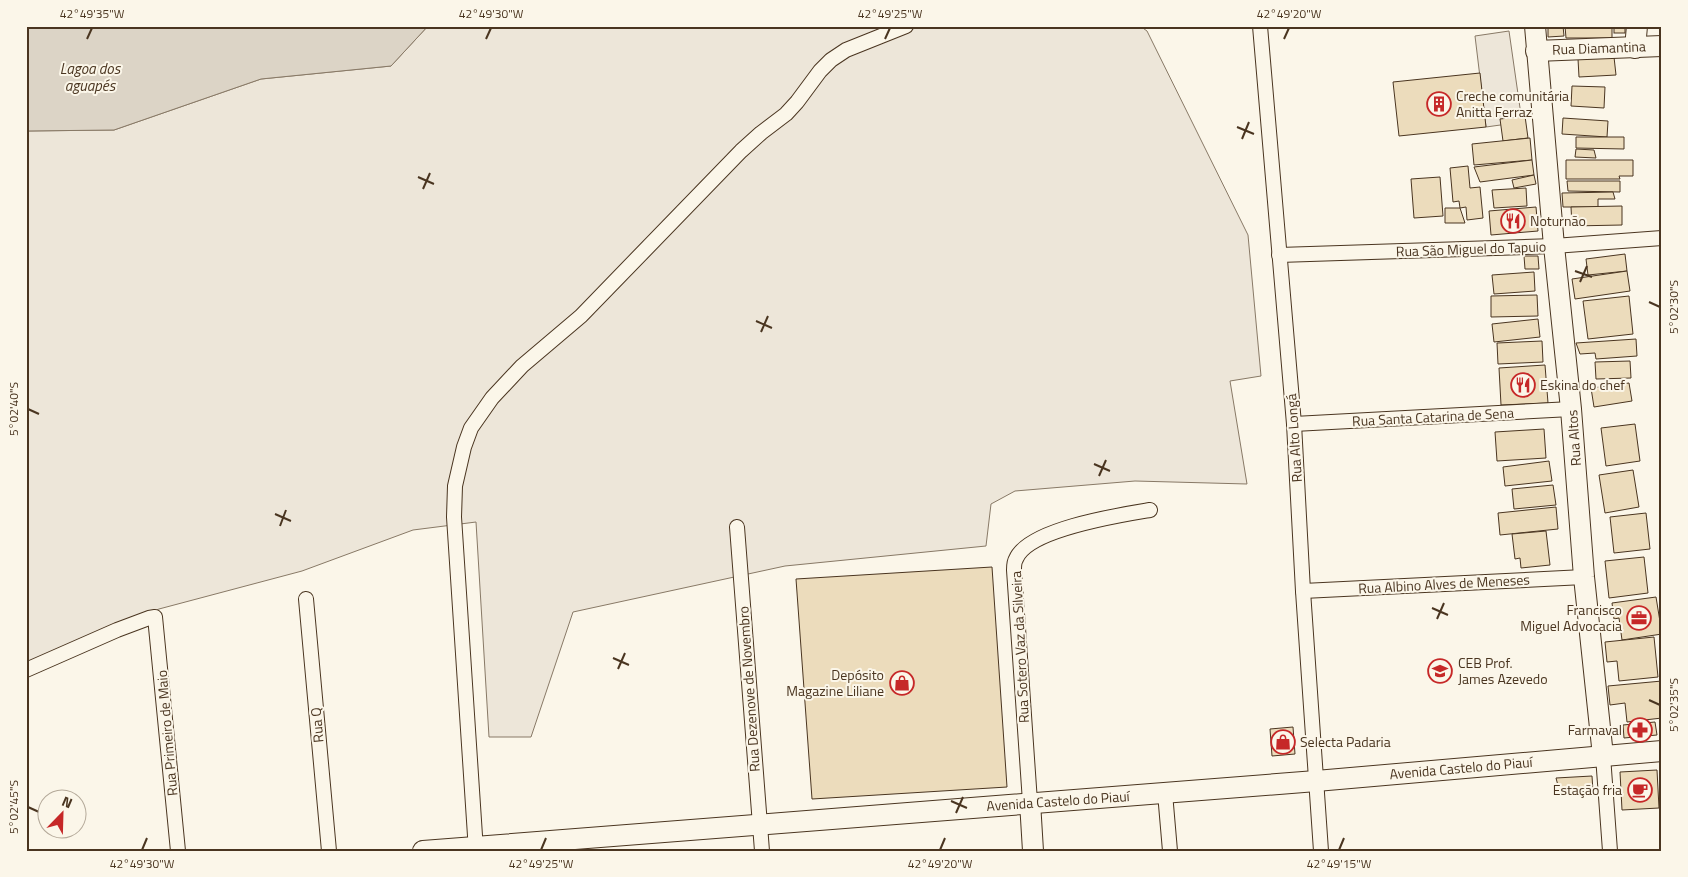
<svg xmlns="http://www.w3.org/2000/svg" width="1688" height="877" viewBox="0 0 1688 877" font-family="'Titillium Web',sans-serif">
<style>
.green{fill:#ede6d9;stroke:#887966}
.water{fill:#dcd4c6;stroke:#887966}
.building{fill:#ecdcbc;stroke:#4a3520}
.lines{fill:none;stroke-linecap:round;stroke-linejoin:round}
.street-casing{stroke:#4a3520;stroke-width:16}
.secondary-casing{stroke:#4a3520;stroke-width:22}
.street{stroke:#fbf6e9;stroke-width:14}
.secondary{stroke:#fbf6e9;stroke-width:20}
.ticks{fill:none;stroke:#4a3520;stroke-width:2}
.labels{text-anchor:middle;stroke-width:4;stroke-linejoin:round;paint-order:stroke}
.street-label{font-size:14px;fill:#4a3520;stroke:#fbf6e9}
.poi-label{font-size:14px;fill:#4a3520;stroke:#fbf6e9;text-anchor:start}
.water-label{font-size:15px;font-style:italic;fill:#4a3520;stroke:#fbf6e9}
.neatline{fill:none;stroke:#4a3520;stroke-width:2}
.ticks-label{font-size:12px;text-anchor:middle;fill:#4a3520}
</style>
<rect width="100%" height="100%" fill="#fbf6e9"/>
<g class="green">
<path d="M428,26H1140L1147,31L1248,235L1261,376L1230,381L1247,484L1135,481L1015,491L991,504L986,546L785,566L573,612L531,737H489L476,522L413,530L302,571L159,609L26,669V131L114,130L261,79L391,66Z"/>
<path d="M1509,31L1522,122L1486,127L1475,36Z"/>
</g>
<path class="water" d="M26,26H428L391,66L261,79L114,130L26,131Z"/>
<g class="building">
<path d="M1548,26H1563L1564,36L1548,37Z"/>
<path d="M1565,26H1612V38H1566Z"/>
<rect x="1614" y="26" width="11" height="7"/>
<path d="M1614,57L1616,75L1579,77L1578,59Z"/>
<path d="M1480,73L1486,127L1399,136L1393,82Z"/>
<path d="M1572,86L1605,87L1604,108L1571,106Z"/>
<path d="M1525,116L1528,138L1503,141L1500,119Z"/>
<path d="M1563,118L1608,121L1607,137L1562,134Z"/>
<path d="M1576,137H1624V149L1576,148Z"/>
<path d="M1530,138L1532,160L1474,165L1472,144Z"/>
<path d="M1576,149L1594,150L1596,158L1575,157Z"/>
<path d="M1532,160L1534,175L1480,182L1474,167Z"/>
<path d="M1566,160H1633V176H1619L1620,179H1566Z"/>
<path d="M1468,166L1470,188L1480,187L1483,218L1467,220L1466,207L1460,208L1459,201L1453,202L1450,168Z"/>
<path d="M1534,175L1536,184L1514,188L1512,180Z"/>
<path d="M1440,177L1443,216L1414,218L1411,179Z"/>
<path d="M1567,181H1620V192L1568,191Z"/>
<path d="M1526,188L1527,206L1494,208L1492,190Z"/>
<path d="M1613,192L1615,199H1598V207H1563L1562,193Z"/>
<path d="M1622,206V225L1572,226L1571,207Z"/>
<path d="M1536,207L1538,231L1491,235L1489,211Z"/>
<path d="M1445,208H1460L1465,223H1445Z"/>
<path d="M1625,254L1627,271L1588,275L1586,259Z"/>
<path d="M1524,256H1538L1539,269H1525Z"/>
<path d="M1627,271L1630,291L1575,299L1572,279Z"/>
<path d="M1534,272L1535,291L1494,294L1492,275Z"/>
<path d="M1537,295L1538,316L1491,317V296Z"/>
<path d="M1629,296L1633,334L1588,339L1583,301Z"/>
<path d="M1538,319L1540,337L1494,342L1492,324Z"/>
<path d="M1636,339L1637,356L1596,359L1595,353L1580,354L1576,343Z"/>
<path d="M1542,341L1543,362L1498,364L1497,343Z"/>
<path d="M1630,361L1631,378L1596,379L1595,362Z"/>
<path d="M1545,365L1548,403L1501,405L1499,368Z"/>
<path d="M1629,383L1632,401L1594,407L1591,388Z"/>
<path d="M1635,424L1640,461L1606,466L1601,428Z"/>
<path d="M1544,429L1546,458L1497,461L1495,432Z"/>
<path d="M1549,461L1552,481L1505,486L1503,467Z"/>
<path d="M1633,470L1639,507L1605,513L1599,475Z"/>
<path d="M1553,485L1556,505L1514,509L1512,489Z"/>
<path d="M1556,507L1558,529L1500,535L1498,513Z"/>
<path d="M1646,513L1650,549L1614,553L1610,517Z"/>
<path d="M1546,531L1550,565L1521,568L1520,558L1515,559L1512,534Z"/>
<path d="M1644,557L1648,593L1609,598L1605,561Z"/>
<path d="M992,567L1007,787L812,799L796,579Z"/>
<path d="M1656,597L1662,634L1622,640L1619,618L1614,619L1612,603Z"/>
<path d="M1654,637L1658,677L1619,681L1617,661L1607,662L1605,642Z"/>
<path d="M1662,681V718L1627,722L1625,703L1610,705L1608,686Z"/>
<path d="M1655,722L1657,735L1624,738L1623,725Z"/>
<path d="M1293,727L1295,754L1272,756L1270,729Z"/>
<path d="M1657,770L1659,808L1622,810L1620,772Z"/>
<path d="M1592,776L1593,791L1560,793L1556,778Z"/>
</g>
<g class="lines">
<g class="street-casing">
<g id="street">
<path d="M1260,26L1294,424L1303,591L1321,851"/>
<path d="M1279,255L1554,246L1662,238"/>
<path d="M1294,424L1571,409"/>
<path d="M737,527L762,851"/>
<path d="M1303,591L1584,577"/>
<path d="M306,599L329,851"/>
<path d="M26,670L117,630L149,618L155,617L178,851"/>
<path d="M1603,756L1610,851"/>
<path d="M1165,793L1170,851"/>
<path d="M1030,802L1014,570C1014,567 1014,562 1016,559C1028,529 1120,515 1150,510"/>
<path d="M476,851L454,517L455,486L464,447L471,428L492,398L522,366L581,316L741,151L761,133L786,114L797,102L820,71L831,60L846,50L906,26"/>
</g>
</g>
<g class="secondary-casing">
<g id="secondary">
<path d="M1535,26L1554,246L1571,409L1584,577L1603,756"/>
<path d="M1635,48L1637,26"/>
<path d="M1536,51L1662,46"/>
<path d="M1030,802L1033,851"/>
<path d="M423,851L1316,781L1662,751"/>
</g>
</g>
<use href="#street" class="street"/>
<use href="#secondary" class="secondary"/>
</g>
<path class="ticks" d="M87,39L92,28M486,39L491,28M885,39L890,28M1284,39L1289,28M1237,127L1254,134M1242,139L1249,122M418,177L434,184M423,189L430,173M1575,271L1592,277M1580,282L1587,266M1649,302L1660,307M756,321L772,328M761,332L768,316M28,409L39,414M1094,464L1110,471M1099,476L1106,460M275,514L291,521M280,526L286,510M1432,608L1448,615M1437,619L1444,603M613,658L629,665M618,669L625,653M1649,700L1660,705M951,801L967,808M28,807L39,812M956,813L963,797M142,850L147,838M541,850L546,838M940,850L945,838M1339,850L1344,838"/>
<defs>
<g id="building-ring" transform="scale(1.25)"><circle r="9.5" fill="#fbf6e9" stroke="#c62828" stroke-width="1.5"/><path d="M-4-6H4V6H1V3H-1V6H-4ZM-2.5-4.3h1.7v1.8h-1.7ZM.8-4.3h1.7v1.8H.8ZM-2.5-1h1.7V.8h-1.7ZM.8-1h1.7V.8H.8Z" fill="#c62828"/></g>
<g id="restaurant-ring" transform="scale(1.25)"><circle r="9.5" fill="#fbf6e9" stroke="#c62828" stroke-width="1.5"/><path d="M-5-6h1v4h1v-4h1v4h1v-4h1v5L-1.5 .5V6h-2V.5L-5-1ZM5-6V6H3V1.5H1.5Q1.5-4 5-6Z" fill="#c62828"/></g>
<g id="office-ring" transform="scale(1.25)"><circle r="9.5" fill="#fbf6e9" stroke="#c62828" stroke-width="1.5"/><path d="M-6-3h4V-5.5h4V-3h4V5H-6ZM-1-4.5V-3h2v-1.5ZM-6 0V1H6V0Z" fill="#c62828"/></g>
<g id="school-ring" transform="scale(1.25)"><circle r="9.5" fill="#fbf6e9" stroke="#c62828" stroke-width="1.5"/><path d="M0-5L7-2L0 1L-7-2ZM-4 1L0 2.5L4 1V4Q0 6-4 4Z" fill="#c62828"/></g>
<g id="shop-ring" transform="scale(1.25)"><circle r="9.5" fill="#fbf6e9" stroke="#c62828" stroke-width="1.5"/><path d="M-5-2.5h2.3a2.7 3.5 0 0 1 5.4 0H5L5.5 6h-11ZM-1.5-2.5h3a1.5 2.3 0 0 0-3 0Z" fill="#c62828"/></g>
<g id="pharmacy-ring" transform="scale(1.25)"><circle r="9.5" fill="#fbf6e9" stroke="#c62828" stroke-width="1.5"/><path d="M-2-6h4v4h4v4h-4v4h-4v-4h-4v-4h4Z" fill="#c62828"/></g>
<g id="cafe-ring" transform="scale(1.25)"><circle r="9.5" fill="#fbf6e9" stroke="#c62828" stroke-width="1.5"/><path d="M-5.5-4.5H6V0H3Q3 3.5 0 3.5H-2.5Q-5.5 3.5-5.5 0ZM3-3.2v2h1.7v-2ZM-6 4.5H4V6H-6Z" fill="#c62828"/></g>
</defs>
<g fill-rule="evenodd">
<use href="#building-ring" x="1439" y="104"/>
<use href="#restaurant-ring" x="1513" y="221"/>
<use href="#restaurant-ring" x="1523" y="385"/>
<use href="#office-ring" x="1639" y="618"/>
<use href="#school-ring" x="1440" y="671"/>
<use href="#shop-ring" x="902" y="683"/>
<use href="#pharmacy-ring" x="1640" y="730"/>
<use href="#shop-ring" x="1283" y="742"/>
<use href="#cafe-ring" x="1640" y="790"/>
</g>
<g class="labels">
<g class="street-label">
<text transform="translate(1599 48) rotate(-2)" y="5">Rua Diamantina</text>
<text transform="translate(1471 249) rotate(-2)" y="5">Rua São Miguel do Tapuio</text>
<text transform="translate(1433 417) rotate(-3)" y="5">Rua Santa Catarina de Sena</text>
<text transform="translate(1294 438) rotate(-94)" y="5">Rua Alto Longá</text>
<text transform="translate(1574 438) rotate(-94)" y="5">Rua Altos</text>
<text transform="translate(1444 584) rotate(-3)" y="5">Rua Albino Alves de Meneses</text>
<text transform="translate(1020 647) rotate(-93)" y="5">Rua Sotero Vaz da Silveira</text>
<text transform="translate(749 689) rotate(-94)" y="5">Rua Dezenove de Novembro</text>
<text transform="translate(317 725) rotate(-95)" y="5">Rua Q</text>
<text transform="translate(167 733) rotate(-95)" y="5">Rua Primeiro de Maio</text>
<text transform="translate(1461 768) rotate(-5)" y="5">Avenida Castelo do Piauí</text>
<text transform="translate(1058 801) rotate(-4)" y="5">Avenida Castelo do Piauí</text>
</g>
<g class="poi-label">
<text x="1456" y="101">Creche comunitária<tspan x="1456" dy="16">Anitta Ferraz</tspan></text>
<text x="1530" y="226">Noturnão</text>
<text x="1540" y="390">Eskina do chef</text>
<text x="1622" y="615" text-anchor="end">Francisco<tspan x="1622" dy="16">Miguel Advocacia</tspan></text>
<text x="1458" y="668">CEB Prof.<tspan x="1458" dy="16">James Azevedo</tspan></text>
<text x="884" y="680" text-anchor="end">Depósito<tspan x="884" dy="16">Magazine Liliane</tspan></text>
<text x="1622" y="735" text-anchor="end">Farmaval</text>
<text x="1300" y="747">Selecta Padaria</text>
<text x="1622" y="795" text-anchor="end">Estação fria</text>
</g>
<g class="water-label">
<text x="90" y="74">Lagoa dos<tspan x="90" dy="17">aguapés</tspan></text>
</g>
</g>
<rect width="1688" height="877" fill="none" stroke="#fbf6e9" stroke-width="55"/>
<g transform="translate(62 814) rotate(23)"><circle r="24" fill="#fbf6e9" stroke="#b4a999"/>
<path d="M0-4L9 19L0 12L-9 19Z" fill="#c62828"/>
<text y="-8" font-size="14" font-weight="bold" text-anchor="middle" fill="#4a3520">N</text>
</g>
<rect x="28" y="28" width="1632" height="822" class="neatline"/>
<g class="ticks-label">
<text x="92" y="18">42°49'35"W</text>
<text x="491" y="18">42°49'30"W</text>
<text x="890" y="18">42°49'25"W</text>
<text x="1289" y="18">42°49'20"W</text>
<text transform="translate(1674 307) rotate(-90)" y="4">5°02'30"S</text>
<text transform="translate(14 409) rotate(-90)" y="4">5°02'40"S</text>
<text transform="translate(1674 705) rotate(-90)" y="4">5°02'35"S</text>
<text transform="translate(14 807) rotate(-90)" y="4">5°02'45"S</text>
<text x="142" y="868">42°49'30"W</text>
<text x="541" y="868">42°49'25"W</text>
<text x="940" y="868">42°49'20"W</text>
<text x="1339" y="868">42°49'15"W</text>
</g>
</svg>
